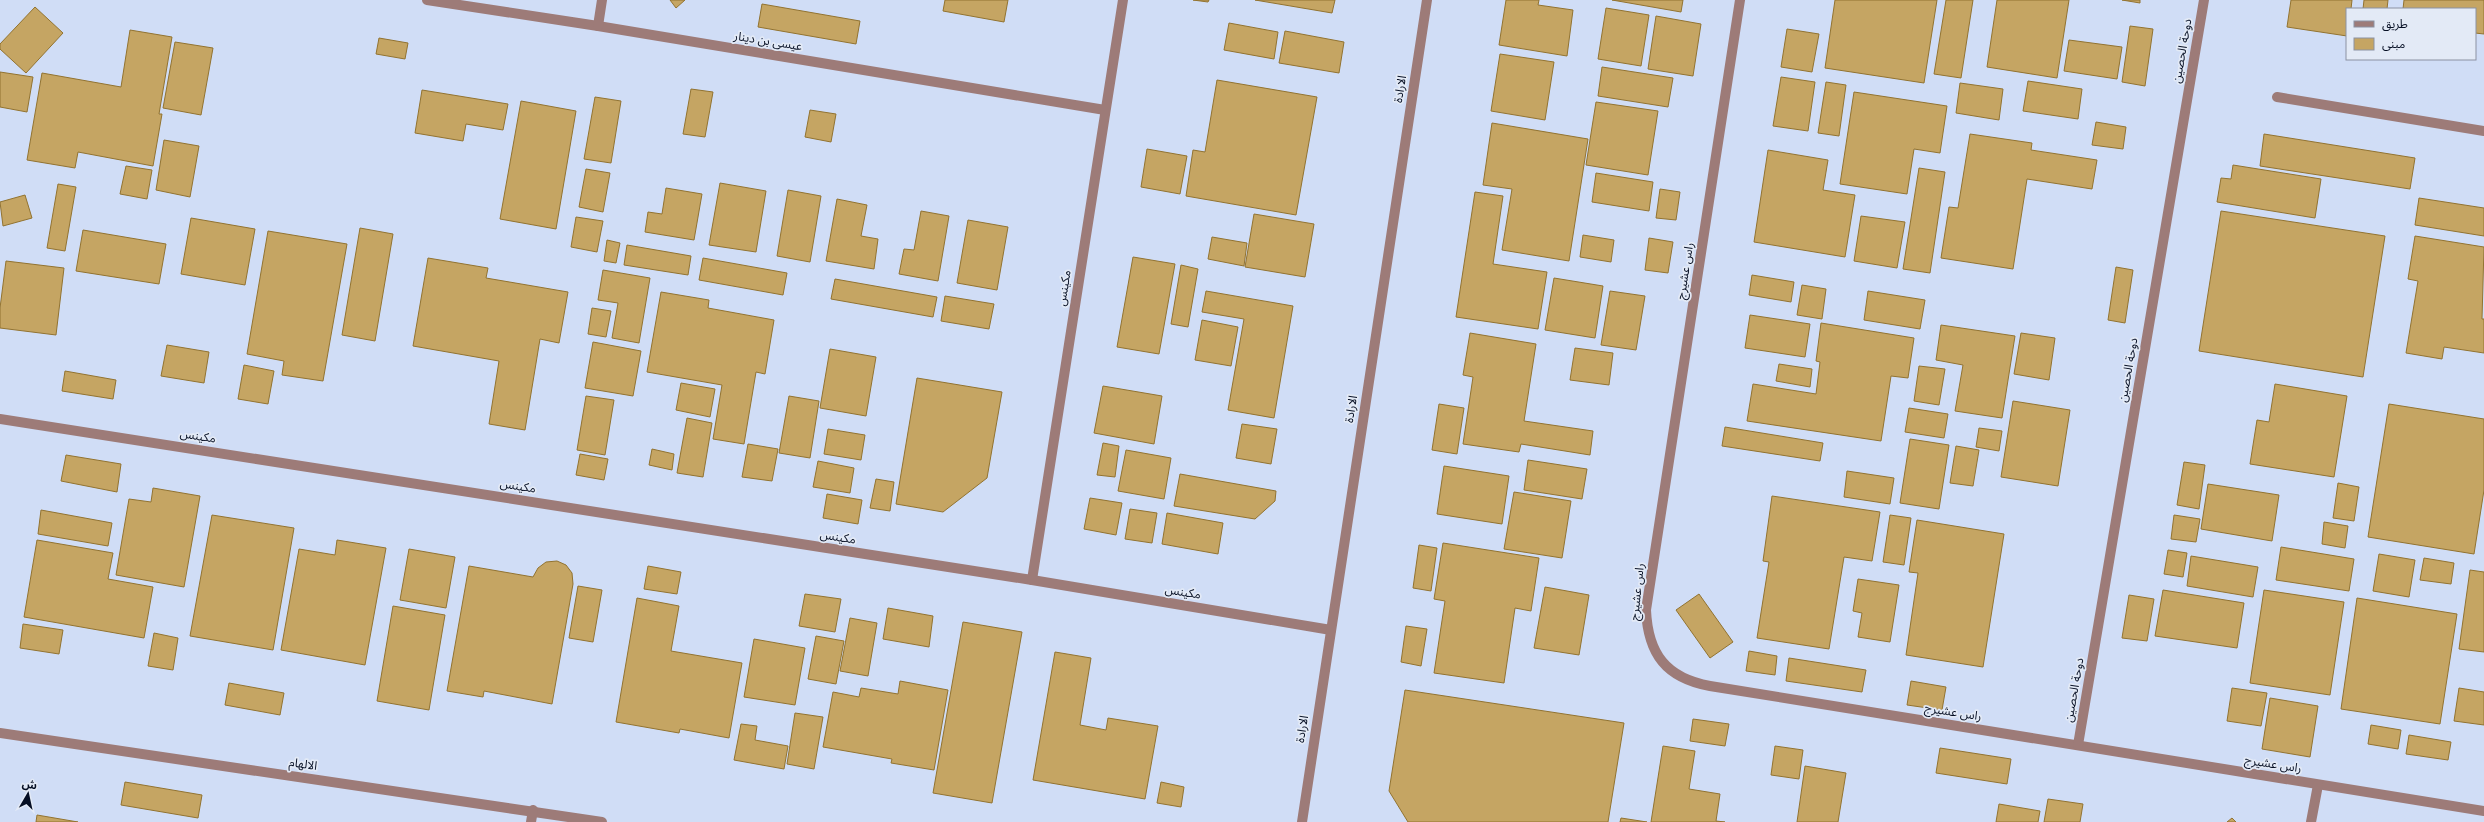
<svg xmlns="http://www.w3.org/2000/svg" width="2484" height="822" viewBox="0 0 2484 822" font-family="'Space Grotesk','Noto Sans Arabic',sans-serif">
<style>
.building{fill:#c5a563;stroke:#927330}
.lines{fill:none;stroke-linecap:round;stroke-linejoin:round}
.lane{stroke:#9d7b78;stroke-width:10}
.street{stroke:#9d7b78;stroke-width:10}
.labels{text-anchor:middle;stroke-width:3.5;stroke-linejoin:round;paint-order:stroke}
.street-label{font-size:12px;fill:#060f24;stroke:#e3eaf6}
</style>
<rect width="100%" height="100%" fill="#d0ddf6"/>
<g class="building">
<path d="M670,0H685L676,8Z"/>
<path d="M945,0H1008L1004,22L943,11Z"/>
<path d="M1193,0H1209L1208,2Z"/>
<path d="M1255,0H1335L1332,13Z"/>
<path d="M1506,0H1539L1538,5L1573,10L1567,56L1499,45Z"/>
<path d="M1612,0H1683L1681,12Z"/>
<path d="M1835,0H1937L1924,83L1825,68Z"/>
<path d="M1946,0H1973L1961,78L1934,74Z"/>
<path d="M1997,0H2069L2057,78L1987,67Z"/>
<path d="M2122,0H2140V3Z"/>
<path d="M2291,0H2352L2351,9H2347V36L2287,27Z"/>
<path d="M2364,0H2388L2387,9H2363Z"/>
<path d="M2404,0H2484V34L2475,33V9H2403Z"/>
<path d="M762,4L860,21L856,44L758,27Z"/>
<path d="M35,7L63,33L26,73L0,49V44Z"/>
<path d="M1606,8L1649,15L1641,66L1598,59Z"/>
<path d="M1656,16L1701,24L1693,76L1648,69Z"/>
<path d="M1229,23L1278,32L1274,59L1224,50Z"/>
<path d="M2130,26L2153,29L2145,86L2122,82Z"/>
<path d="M1787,29L1819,34L1812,72L1781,67Z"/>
<path d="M130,30L172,37L159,114H162L153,166L78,152L75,168L27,160L42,73L121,87Z"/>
<path d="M1285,31L1344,42L1339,73L1279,63Z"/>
<path d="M379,38L408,43L405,59L376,54Z"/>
<path d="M2069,40L2122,47L2117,79L2064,71Z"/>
<path d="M175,42L213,48L201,115L163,108Z"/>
<path d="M1500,54L1554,62L1545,120L1491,111Z"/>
<path d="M1602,67L1673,78L1668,107L1598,96Z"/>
<path d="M0,72L33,77L27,112L0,107Z"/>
<path d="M1781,77L1815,82L1808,131L1773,126Z"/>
<path d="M1217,80L1317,97L1296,215L1186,196L1193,150L1205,152Z"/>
<path d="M2028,81L2082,89L2078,119L2023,111Z"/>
<path d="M1826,82L1846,85L1839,136L1818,133Z"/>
<path d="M1960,83L2003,89L1999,120L1956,113Z"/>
<path d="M691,89L713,92L705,137L683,134Z"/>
<path d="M422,90L508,104L503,130L466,124L463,141L415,133Z"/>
<path d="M1854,92L1947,106L1940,153L1914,149L1907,194L1840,184Z"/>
<path d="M595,97L621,101L611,163L584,159Z"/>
<path d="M521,101L576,111L556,229L500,219Z"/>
<path d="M1596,102L1658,111L1648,175L1586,165Z"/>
<path d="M810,110L836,114L831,142L805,137Z"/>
<path d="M2096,122L2126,127L2123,149L2092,145Z"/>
<path d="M1492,123L1588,139L1569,261L1502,250L1512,189L1483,185Z"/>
<path d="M1970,134L2032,143L2031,150L2097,160L2092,189L2027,179L2013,269L1941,258L1949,207L1958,208Z"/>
<path d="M2264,134L2415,158L2410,189L2260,166Z"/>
<path d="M164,140L199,146L190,197L156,190Z"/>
<path d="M1147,149L1187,156L1180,194L1141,187Z"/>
<path d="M1768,150L1828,160L1823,190L1855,195L1845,257L1754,242Z"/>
<path d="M2233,165L2321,179L2315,218L2217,202L2221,178L2231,179Z"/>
<path d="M126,166L152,170L147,199L120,194Z"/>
<path d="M1919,168L1945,172L1930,273L1903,269Z"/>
<path d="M586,169L610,173L603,212L579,207Z"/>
<path d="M1596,173L1653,182L1649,211L1592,202Z"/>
<path d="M720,183L766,191L756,252L709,245Z"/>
<path d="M58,184L76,187L65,251L47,248Z"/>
<path d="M666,188L702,194L694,240L645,232L648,212L662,214Z"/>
<path d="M1660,189L1680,192L1676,220L1656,218Z"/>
<path d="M788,190L821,196L810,262L777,256Z"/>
<path d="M1475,192L1503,196L1493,264L1547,272L1538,329L1456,317Z"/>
<path d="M25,195L32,218L3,226L0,202Z"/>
<path d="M2419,198L2484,208V236L2415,225Z"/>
<path d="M837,199L867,205L861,236L878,239L874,269L826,261Z"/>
<path d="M921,211L949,216L938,281L899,274L904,249L914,250Z"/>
<path d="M2221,211L2385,236L2363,377L2199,351Z"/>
<path d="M1254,214L1314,224L1305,277L1245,267Z"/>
<path d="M1861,216L1905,222L1897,268L1854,261Z"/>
<path d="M576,217L603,221L597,252L571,247Z"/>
<path d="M191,218L255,229L245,285L181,274Z"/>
<path d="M968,220L1008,227L997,290L957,283Z"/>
<path d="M360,228L393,234L375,341L342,335Z"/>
<path d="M83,230L166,244L159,284L76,271Z"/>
<path d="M268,231L347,244L323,381L282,375L284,361L247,354Z"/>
<path d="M1583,235L1614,240L1611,262L1580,257Z"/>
<path d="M2415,236L2484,247L2482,319H2484V353L2444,347L2442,359L2406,353L2418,281L2408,279Z"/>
<path d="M1212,237L1247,243L1244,266L1208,259Z"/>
<path d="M1649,238L1673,242L1668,273L1645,270Z"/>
<path d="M607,240L620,243L616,263L604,261Z"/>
<path d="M627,245L691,256L688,275L624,265Z"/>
<path d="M1133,257L1175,264L1159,354L1117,347Z"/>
<path d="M428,258L488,268L486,278L568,292L559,343L540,339L525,430L489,424L499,361L413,346Z"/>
<path d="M703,258L787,273L783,295L699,280Z"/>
<path d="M6,261L64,268L56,335L0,328V308Z"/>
<path d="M1181,265L1198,269L1188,327L1171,324Z"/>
<path d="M2116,267L2133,270L2125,323L2108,320Z"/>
<path d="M603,270L650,278L639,343L612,338L618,303L598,300Z"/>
<path d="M1752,275L1794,282L1791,302L1749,295Z"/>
<path d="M1554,278L1603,286L1595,338L1545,330Z"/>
<path d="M835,279L937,297L933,317L831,299Z"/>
<path d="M1802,285L1826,289L1822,319L1797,315Z"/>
<path d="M1206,291L1293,306L1274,418L1228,410L1244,319L1202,312Z"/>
<path d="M1610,291L1645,296L1636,350L1601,345Z"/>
<path d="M1868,291L1925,300L1920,329L1864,320Z"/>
<path d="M661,292L709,300L708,308L774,320L765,374L756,372L744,444L713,439L722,385L647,372Z"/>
<path d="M945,296L994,304L989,329L941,321Z"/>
<path d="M592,308L611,311L606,337L588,334Z"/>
<path d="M1750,315L1810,324L1805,357L1745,348Z"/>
<path d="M1202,320L1238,327L1231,366L1195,360Z"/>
<path d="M1821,323L1914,338L1908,378L1891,376L1881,441L1747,421L1753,384L1816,394L1820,362L1816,361Z"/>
<path d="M1941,325L2015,336L2002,418L1955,411L1963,365L1936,360Z"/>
<path d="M1470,333L1536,344L1524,421L1593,431L1590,455L1521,444L1519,452L1463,444L1473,377L1463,375Z"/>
<path d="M2021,333L2055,338L2049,380L2014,374Z"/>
<path d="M593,342L641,351L633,396L585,388Z"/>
<path d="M167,345L209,352L204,383L161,376Z"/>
<path d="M1575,348L1613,353L1609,385L1570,380Z"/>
<path d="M830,349L876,357L866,416L820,408Z"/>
<path d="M1779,364L1812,369L1810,387L1776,381Z"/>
<path d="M244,365L274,371L268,404L238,399Z"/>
<path d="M1919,366L1945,369L1939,405L1914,401Z"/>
<path d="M65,371L116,380L113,399L62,391Z"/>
<path d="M917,378L1002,392L987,478L943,512L896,504Z"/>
<path d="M681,383L715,389L710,417L676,410Z"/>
<path d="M2275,384L2347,396L2334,477L2250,464L2257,420L2269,422Z"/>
<path d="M1103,386L1162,396L1154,444L1094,433Z"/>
<path d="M586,396L614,400L605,455L577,450Z"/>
<path d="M789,396L819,401L810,458L779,453Z"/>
<path d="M2013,401L2070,410L2058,486L2001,477Z"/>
<path d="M1439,404L1464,408L1457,454L1432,450Z"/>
<path d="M2389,404L2484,419V490L2474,554L2368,537Z"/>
<path d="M1909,408L1948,414L1944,438L1905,432Z"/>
<path d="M687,418L712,423L703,477L677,473Z"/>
<path d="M1242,424L1277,429L1271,464L1236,458Z"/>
<path d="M1725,427L1823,443L1820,461L1722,446Z"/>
<path d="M1979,428L2002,431L1999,451L1976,447Z"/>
<path d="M828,429L865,435L861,460L824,454Z"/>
<path d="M1910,439L1949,445L1939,509L1900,503Z"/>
<path d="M1103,443L1119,446L1115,477L1097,475Z"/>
<path d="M748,444L778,449L772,481L742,477Z"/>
<path d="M1956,446L1979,450L1973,486L1950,483Z"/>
<path d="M652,449L674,454L672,470L649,465Z"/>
<path d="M1126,450L1171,458L1164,499L1118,491Z"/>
<path d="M580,454L608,459L604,480L576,475Z"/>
<path d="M66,455L121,464L117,492L61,481Z"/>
<path d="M1528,460L1587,469L1582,499L1524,490Z"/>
<path d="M818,461L854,468L850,493L813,487Z"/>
<path d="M2184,462L2205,465L2199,509L2177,505Z"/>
<path d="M1444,466L1509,476L1502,524L1437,514Z"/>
<path d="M1847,471L1894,478L1890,504L1844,497Z"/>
<path d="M1180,474L1276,491L1275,501L1255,519L1174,506Z"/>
<path d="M876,479L894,482L890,511L870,508Z"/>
<path d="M2338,483L2359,487L2354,521L2333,518Z"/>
<path d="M2208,484L2279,495L2272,541L2201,529Z"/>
<path d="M153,488L200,496L184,587L116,575L129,499L151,502Z"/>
<path d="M1514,492L1571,501L1562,558L1504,549Z"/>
<path d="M827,494L862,500L858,524L823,518Z"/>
<path d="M1772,496L1880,512L1872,561L1844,557L1829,649L1757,638L1769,562L1763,561Z"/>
<path d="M1090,498L1122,503L1116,535L1084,529Z"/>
<path d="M1130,509L1157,513L1152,543L1125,539Z"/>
<path d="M41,510L112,523L108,546L38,534Z"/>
<path d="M1167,513L1223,523L1218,554L1162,544Z"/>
<path d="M212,515L294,528L273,650L190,636Z"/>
<path d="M1890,515L1911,518L1904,565L1883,562Z"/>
<path d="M2174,515L2200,519L2196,542L2171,539Z"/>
<path d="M1917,520L2004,534L1983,667L1906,655L1918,573L1909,572Z"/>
<path d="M2324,522L2348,526L2345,548L2322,544Z"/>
<path d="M37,540L113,553L108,579L153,587L144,638L24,617Z"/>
<path d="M337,540L386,548L365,665L281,650L299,549L335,555Z"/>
<path d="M1443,543L1539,558L1531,611L1515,608L1504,683L1434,673L1445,601L1434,599Z"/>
<path d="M1419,545L1437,548L1431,591L1413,588Z"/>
<path d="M2281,547L2354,559L2349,591L2276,580Z"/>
<path d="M409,549L455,557L446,608L400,600Z"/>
<path d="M2168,550L2187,553L2183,577L2164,574Z"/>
<path d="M2379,554L2415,560L2409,597L2373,591Z"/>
<path d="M2191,556L2258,567L2253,597L2187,586Z"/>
<path d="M2424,558L2454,563L2451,584L2420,580Z"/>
<path d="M557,561L566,565L572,573L573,584L552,704L484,691L483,697L447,691L469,566L533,577L538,568L546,562Z"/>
<path d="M648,566L681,572L677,594L644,589Z"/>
<path d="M2470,570L2484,572V652L2459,649Z"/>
<path d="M1858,579L1899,585L1890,642L1858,637L1862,613L1853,611Z"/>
<path d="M578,586L602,590L593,642L569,638Z"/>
<path d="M1545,587L1589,595L1579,655L1534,648Z"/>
<path d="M2163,590L2244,603L2237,648L2155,636Z"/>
<path d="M2264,590L2344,602L2330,695L2250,683Z"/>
<path d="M805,594L841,599L835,632L799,626Z"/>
<path d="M1699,594L1733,642L1710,658L1676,610Z"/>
<path d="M2129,595L2154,599L2147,641L2122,638Z"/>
<path d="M637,598L679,606L671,651L742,663L729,738L680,729L679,733L616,722Z"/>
<path d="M2357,598L2457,614L2440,724L2341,709Z"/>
<path d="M393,606L445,615L429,710L377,701Z"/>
<path d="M888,608L933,616L929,647L883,639Z"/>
<path d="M850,618L877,623L868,676L840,671Z"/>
<path d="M963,622L1022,632L992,803L933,793Z"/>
<path d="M23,624L63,630L59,654L20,648Z"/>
<path d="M1406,626L1427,629L1421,666L1401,662Z"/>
<path d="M154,633L178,638L173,670L148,666Z"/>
<path d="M816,636L844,641L836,684L808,679Z"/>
<path d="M754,639L805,648L795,705L744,697Z"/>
<path d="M1749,651L1777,656L1775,675L1746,671Z"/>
<path d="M1055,652L1091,658L1080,725L1106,730L1108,718L1158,726L1145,799L1033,780Z"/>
<path d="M1789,658L1866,670L1862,692L1786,681Z"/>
<path d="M900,681L948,690L934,770L891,763L892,759L823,747L833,692L859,697L861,688L898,694Z"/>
<path d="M1911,681L1946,687L1942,710L1907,705Z"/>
<path d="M229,683L284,693L280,715L225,705Z"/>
<path d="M2232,688L2267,693L2261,726L2227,721Z"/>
<path d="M2459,688L2484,692V725L2454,721Z"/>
<path d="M1405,690L1624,723L1608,822H1408L1389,791Z"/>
<path d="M2270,698L2318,706L2310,757L2262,749Z"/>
<path d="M795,713L823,717L814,769L787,764Z"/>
<path d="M1693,719L1729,724L1725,746L1690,741Z"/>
<path d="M741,724L757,726L755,740L788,746L784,769L734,760Z"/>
<path d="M2371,725L2401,730L2398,749L2368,744Z"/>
<path d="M2409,735L2451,742L2448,760L2406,754Z"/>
<path d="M1663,746L1695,751L1689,789L1720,794L1716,821L1725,822H1651Z"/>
<path d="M1775,746L1803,750L1799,779L1771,775Z"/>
<path d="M1940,748L2011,759L2007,784L1936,773Z"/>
<path d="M1805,766L1846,773L1838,822H1797Z"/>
<path d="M125,782L202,795L198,818L121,805Z"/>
<path d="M1161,782L1184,787L1181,807L1157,803Z"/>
<path d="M2048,799L2083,804L2080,822H2044Z"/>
<path d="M1999,804L2040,811L2038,822H1996Z"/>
<path d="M37,815L78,822H36Z"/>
<path d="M1621,818L1647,822H1620Z"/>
<path d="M2232,818L2236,822H2227Z"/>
</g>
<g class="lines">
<path class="lane" d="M2277,97L2484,131"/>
<g class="street">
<path d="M427,0L598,26L1105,110"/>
<path d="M1740,0L1646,610C1648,654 1666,678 1710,686L2484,811"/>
<path d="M598,26L602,0"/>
<path d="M0,419L1032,580L1123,0"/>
<path d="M1032,580L1331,630"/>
<path d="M0,733L602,822"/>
<path d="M2078,745L2204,0"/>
<path d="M531,822L533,810"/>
<path d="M1302,822L1427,0"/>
<path d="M2311,822L2318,785"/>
</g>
</g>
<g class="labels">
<g class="street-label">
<text transform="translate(768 41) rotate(9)" y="4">عيسى بن دينار</text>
<text transform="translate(2182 51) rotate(-80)" y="4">دوحة الحصين</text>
<text transform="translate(1400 89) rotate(-81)" y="4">الارادة</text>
<text transform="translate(1685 271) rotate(-81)" y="4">راس عشيرج</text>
<text transform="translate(1064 288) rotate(-81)" y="4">مكينس</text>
<text transform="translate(2128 370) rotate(-80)" y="4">دوحة الحصين</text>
<text transform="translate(1351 409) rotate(-81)" y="4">الارادة</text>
<text transform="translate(198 436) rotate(9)" y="4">مكينس</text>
<text transform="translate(518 486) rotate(9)" y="4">مكينس</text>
<text transform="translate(838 537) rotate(9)" y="4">مكينس</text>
<text transform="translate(1183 592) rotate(9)" y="4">مكينس</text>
<text transform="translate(1637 592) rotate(-84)" y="4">راس عشيرج</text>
<text transform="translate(2074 690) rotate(-80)" y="4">دوحة الحصين</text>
<text transform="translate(1953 712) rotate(9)" y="4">راس عشيرج</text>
<text transform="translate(1302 729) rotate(-81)" y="4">الارادة</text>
<text transform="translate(303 764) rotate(8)" y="4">الالهام</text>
<text transform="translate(2273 764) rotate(9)" y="4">راس عشيرج</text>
</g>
</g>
<rect x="2346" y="8" width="130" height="52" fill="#e3eaf6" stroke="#8b92a2"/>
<rect x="2354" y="21" width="20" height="6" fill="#9d7b78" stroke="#8b92a2"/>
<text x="2382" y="28" font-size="12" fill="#060f24">طريق</text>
<rect x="2354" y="38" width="20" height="12" fill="#c5a563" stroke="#8b92a2"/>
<text x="2382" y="48" font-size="12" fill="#060f24">مبنى</text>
<g transform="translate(28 794) rotate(9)" stroke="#e3eaf6" stroke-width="3" paint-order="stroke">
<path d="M0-3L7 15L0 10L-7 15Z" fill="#060f24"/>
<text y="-6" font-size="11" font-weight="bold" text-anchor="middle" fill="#060f24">ش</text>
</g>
</svg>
